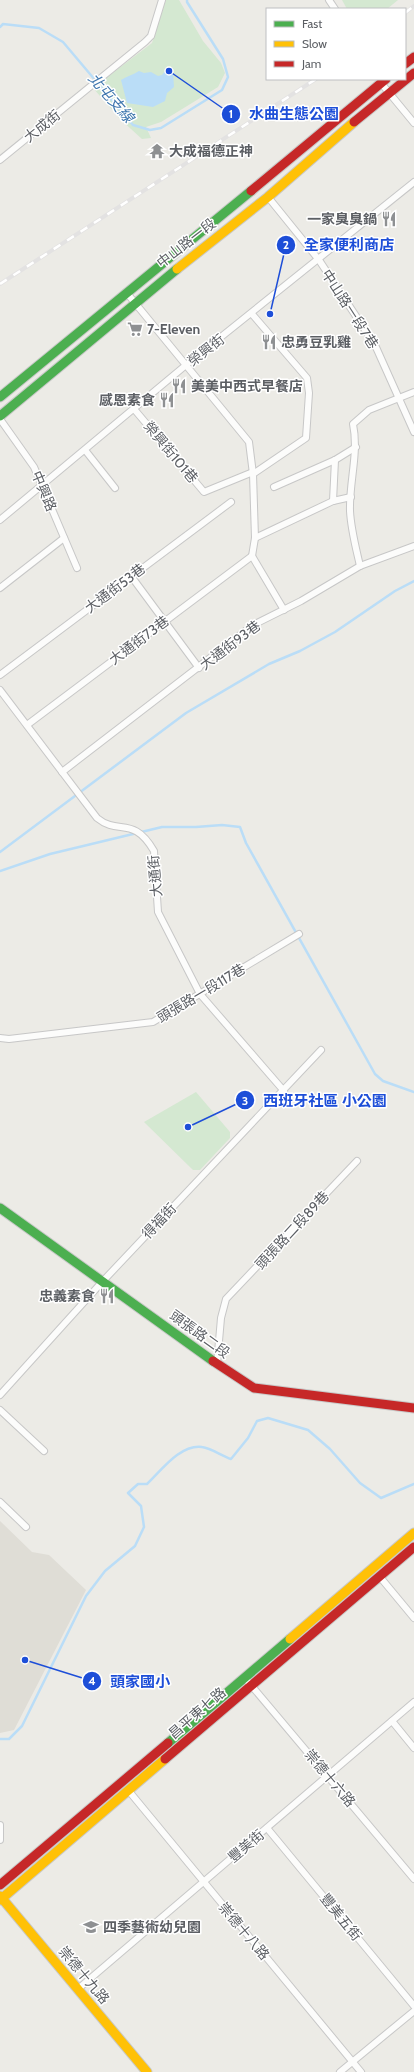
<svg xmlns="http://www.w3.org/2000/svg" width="414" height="2072" viewBox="0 0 414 2072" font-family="Cabin,'Noto Sans TC',sans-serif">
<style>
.education{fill:#dfddd6}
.green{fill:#d4e8d1}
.water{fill:#baddf7}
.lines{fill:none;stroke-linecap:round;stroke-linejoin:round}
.stream{stroke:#baddf7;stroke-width:2.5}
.street-casing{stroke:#c7c7c7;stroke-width:8}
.fast-casing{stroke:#c8c9c8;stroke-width:11}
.slow-casing{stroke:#c8c9c8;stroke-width:11}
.jam-casing{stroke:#c8c9c8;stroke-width:11}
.street{stroke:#fcfcfb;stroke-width:6}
.fast{stroke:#4caf50;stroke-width:9}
.slow{stroke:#ffc107;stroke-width:9}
.jam{stroke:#c62828;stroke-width:9}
.rail-casing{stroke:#e3e2e2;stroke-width:4}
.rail{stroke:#fff;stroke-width:2.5;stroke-dasharray:8;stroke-linecap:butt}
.labels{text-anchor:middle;stroke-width:3;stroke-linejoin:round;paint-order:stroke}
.street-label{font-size:14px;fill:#5c5f64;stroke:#fff}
.poi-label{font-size:14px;font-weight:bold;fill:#5c5f64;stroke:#fff;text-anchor:start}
.water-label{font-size:15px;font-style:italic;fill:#4178af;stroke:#fff}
.leader{fill:none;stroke:#1d4ed8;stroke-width:1.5}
.callout-dot{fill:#1d4ed8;stroke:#fff;stroke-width:1.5}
.mark-label{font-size:12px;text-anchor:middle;font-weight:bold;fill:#fff}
.callout-label{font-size:15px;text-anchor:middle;font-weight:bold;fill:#1d4ed8;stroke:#fff;stroke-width:3;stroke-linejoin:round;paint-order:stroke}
</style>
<rect width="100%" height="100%" fill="#ecebe6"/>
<path class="education" d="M0,1521L32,1552L49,1555L86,1590L14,1730L0,1733Z"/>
<g class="green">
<path d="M166,0H179L203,41L221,63L225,73L218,87L161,122L146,127L151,138L142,139L120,119L93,88L152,43Z"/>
<path d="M342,0H398L387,9H347Z"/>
<path d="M196,1092L230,1132V1138L200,1170H193L144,1122Z"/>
</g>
<path class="water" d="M139,71L144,73L151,72L158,76L162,75L165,71L173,72L174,87L167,93L165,101L153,107L127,103L121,80C127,76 133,75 139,71Z"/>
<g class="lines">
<g class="stream">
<path d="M0,27L3,24L39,28L63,42L133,125L150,130L161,128L222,90L228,77L223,59L187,2V0"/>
<path d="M0,852L186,713L269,664L300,651L335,632L395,591L414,581"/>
<path d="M0,871L50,854L162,827H196L222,825L240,827L246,843L375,1074L383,1081L414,1092"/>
<path d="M0,1739H9L22,1726L86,1596L105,1571L135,1546L144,1527L141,1506L128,1493L138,1484H147C161,1471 180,1444 202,1447C211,1448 222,1456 231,1459L248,1438L257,1421L268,1418L308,1430L330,1449L360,1483L381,1498L414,1484"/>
</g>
<g class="street-casing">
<g id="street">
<path d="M329,0L335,9"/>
<path d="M381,83L414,123"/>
<path d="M0,160L145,42L151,36L162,0"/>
<path d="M268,197L319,260L375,345L414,432"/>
<path d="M126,292L249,442L253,474L255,538L252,556"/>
<path d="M252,314L307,378L309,393L306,438L253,474"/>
<path d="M134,409L204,492L253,472"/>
<path d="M0,419L34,467L77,568"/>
<path d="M85,450L115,488"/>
<path d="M274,487L335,460L356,447"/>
<path d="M333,501L335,460"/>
<path d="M0,520L186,365L414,182"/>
<path d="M255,538L333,501L351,497"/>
<path d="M252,556L284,610"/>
<path d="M360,566C356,548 351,530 350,511C349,482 359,453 353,424L369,410L414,392"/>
<path d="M131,576L199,668"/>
<path d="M0,588L64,538"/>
<path d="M0,675L231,502"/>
<path d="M0,690L97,818C119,836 133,815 154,851L158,912L200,994L284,1091"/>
<path d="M27,725L252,556"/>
<path d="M62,772L253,625L301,601L360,566L414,546"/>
<path d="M0,1038L9,1039L153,1022L299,934"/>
<path d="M217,1364L221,1318L226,1299L357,1161"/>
<path d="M0,1395L103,1281L321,1050"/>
<path d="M0,1410L44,1451"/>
<path d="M0,1502L26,1527"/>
<path d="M380,1577L414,1618"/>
<path d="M245,1678L414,1879"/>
<path d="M392,1721L414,1748"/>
<path d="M128,1790L361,2072"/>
<path d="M0,1825V1840"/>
<path d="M267,1828L414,2006"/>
<path d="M78,1989L414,1702"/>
<path d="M340,2072L414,2011"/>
</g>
</g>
<g class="fast-casing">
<g id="fast">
<path d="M0,397L251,191"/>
<path d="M0,416L177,269"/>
<path d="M0,1208L213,1361"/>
<path d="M168,1743L290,1639"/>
</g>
</g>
<g class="slow-casing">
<g id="slow">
<path d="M177,269L268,197L354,122"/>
<path d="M290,1639L414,1533"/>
<path d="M0,1896L147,2072"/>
<path d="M0,1900L165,1759"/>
</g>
</g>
<g class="jam-casing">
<g id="jam">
<path d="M405,64L414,57"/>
<path d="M354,122L414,73"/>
<path d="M251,191L386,79"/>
<path d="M213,1361L254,1388L414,1408"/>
<path d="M165,1759L414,1547"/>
<path d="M0,1885L168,1743"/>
</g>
</g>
<use href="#street" class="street"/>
<use href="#fast" class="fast"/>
<use href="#slow" class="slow"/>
<use href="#jam" class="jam"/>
<g class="rail-casing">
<g id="rail">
<path d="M405,13L414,6"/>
<path d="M0,284L316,79"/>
</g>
</g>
<use href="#rail" class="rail"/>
</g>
<defs>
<g id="temple-bare" transform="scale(1.2)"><path d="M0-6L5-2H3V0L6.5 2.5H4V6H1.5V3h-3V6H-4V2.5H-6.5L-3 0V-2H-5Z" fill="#8e9092" stroke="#fff" stroke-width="2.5" paint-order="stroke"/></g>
<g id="restaurant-bare" transform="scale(1.2)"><path d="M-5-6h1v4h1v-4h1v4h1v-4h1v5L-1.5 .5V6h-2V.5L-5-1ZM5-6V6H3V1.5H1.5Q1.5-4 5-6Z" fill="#8e9092" stroke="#fff" stroke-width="2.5" paint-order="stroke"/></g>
<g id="supermarket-bare" transform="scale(1.2)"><path d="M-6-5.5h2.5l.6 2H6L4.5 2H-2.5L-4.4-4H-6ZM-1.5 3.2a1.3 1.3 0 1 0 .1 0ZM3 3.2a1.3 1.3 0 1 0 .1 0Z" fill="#8e9092" stroke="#fff" stroke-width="2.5" paint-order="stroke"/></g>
<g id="school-bare" transform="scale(1.2)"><path d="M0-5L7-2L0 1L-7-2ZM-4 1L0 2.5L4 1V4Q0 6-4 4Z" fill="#8e9092" stroke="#fff" stroke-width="2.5" paint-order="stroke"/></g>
</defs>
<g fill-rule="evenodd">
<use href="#temple-bare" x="157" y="151"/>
<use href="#restaurant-bare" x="389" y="219"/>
<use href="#supermarket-bare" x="135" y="329"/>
<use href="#restaurant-bare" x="269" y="342"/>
<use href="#restaurant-bare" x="179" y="386"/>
<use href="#restaurant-bare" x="167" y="400"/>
<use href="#restaurant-bare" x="107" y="1296"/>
<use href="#school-bare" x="91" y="1927"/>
</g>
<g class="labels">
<g class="street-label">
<text transform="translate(42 126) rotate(-39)" y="5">大成街</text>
<text transform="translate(186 243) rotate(-38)" y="5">中山路一段</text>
<text transform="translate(350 309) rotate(57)" y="5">中山路一段7巷</text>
<text transform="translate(206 350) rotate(-38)" y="5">榮興街</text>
<text transform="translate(171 452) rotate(50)" y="5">榮興街101巷</text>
<text transform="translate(44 491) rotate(67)" y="5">中興路</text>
<text transform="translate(115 588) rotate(-37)" y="5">大通街53巷</text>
<text transform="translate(139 640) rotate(-37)" y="5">大通街73巷</text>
<text transform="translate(230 645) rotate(-37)" y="5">大通街93巷</text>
<text transform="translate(155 876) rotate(-95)" y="5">大通街</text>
<text transform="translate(201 993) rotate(-31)" y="5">頭張路一段117巷</text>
<text transform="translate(159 1221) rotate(-47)" y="5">得福街</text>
<text transform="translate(292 1230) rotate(-47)" y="5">頭張路二段89巷</text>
<text transform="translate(200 1334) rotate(36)" y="5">頭張路二段</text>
<text transform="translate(197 1713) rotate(-41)" y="5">昌平東七路</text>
<text transform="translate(330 1778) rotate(50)" y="5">崇德十六路</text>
<text transform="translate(246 1846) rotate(-40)" y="5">豐美街</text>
<text transform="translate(341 1917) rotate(51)" y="5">豐美五街</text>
<text transform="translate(244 1931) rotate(50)" y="5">崇德十八路</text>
<text transform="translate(84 1975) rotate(50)" y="5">崇德十九路</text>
</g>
<g class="poi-label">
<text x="169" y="156">大成福德正神</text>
<text x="377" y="224" text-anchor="end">一家臭臭鍋</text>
<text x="147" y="334">7-Eleven</text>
<text x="281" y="347">忠勇豆乳雞</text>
<text x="191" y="391">美美中西式早餐店</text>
<text x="155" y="405" text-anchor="end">感恩素食</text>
<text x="95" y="1301" text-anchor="end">忠義素食</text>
<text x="103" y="1932">四季藝術幼兒園</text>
</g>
<g class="water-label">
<text transform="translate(111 98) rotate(49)" y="5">北屯支線</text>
</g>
</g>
<path class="leader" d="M169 71L231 114M270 314L286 245M188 1127L245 1100M25 1660L92 1681"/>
<g class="callout-dot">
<circle cx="169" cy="71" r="4"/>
<circle cx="270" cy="314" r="4"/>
<circle cx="188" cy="1127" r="4"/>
<circle cx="25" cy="1660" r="4"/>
<circle cx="231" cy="114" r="10"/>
<circle cx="286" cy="245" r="10"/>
<circle cx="245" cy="1100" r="10"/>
<circle cx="92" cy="1681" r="10"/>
</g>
<g class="mark-label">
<text x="231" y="118">1</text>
<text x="286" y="249">2</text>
<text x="245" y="1105">3</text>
<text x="92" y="1685">4</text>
</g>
<g class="callout-label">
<text x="294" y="119">水曲生態公園</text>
<text x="349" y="250">全家便利商店</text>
<text x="325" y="1106">西班牙社區 小公園</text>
<text x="140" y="1687">頭家國小</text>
</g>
<rect x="266" y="8" width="140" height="72" fill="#ffffff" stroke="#bebfc1"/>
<rect x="274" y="21" width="20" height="6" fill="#4caf50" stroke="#bebfc1"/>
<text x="302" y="28" font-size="12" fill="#5c5f64">Fast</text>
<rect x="274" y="41" width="20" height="6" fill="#ffc107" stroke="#bebfc1"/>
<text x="302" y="48" font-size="12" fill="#5c5f64">Slow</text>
<rect x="274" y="61" width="20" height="6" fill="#c62828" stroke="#bebfc1"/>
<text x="302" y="68" font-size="12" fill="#5c5f64">Jam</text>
</svg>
